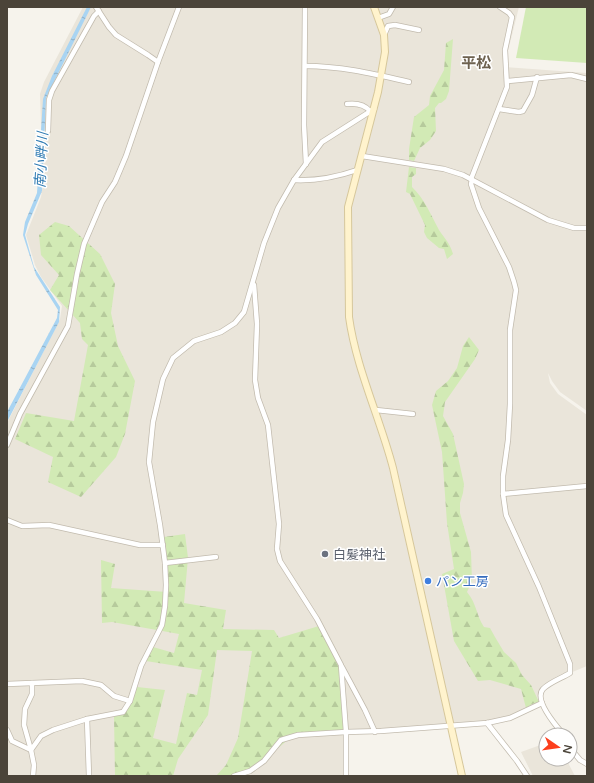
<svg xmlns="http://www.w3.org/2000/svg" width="594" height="783" viewBox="0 0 594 783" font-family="'Varela Round','Noto Sans JP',sans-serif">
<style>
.residential{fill:#eae5da}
.green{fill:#d2eab5}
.forest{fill:url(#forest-firs)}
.water{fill:url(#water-ripples)}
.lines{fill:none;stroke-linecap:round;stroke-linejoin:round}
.street-casing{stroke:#c2bbae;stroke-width:6}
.secondary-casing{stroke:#d6c79b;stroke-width:8}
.street{stroke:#fff;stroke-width:4.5}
.secondary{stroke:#fff3cd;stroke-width:6}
.worship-dot{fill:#6b7280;stroke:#fff;stroke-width:1.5}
.shop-dot{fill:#3f7fe0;stroke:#fff;stroke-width:1.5}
.labels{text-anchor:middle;stroke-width:3;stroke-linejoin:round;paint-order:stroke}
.worship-label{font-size:13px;fill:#5b616d;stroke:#fff;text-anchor:start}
.shop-label{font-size:13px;fill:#366cbe;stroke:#fff;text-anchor:start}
.water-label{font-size:14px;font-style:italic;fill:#2e7ab2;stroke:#fff}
.quarter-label{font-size:15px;font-weight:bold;fill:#6e6250;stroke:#fff}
</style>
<defs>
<pattern id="forest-firs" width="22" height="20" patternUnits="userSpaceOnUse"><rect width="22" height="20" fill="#d2eab5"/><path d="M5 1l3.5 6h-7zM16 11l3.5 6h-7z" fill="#b6ca9c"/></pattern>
<pattern id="water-ripples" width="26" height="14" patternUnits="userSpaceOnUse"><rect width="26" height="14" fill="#a9d4f2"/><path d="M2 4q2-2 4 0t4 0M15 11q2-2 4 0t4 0" fill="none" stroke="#8caec5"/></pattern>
</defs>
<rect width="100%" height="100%" fill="#f6f3ec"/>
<g class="residential">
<path d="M83,7H519L504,67L587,73V411L560,392L552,381L548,373L550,383L558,394L587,415V666L570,673L542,690V703L510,718L487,723L346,732V776H7V423L60,319L62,306L41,277L35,265L26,235L41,197L43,184L40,94L44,82Z"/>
<path d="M546,743V759H566L575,776H533L521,752Z"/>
</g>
<path class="green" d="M526,7H587V63L516,58Z"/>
<g class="forest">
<path d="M453,39L449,91L446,99L441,103H439L435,108L436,131L430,140L420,148L414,161L409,160V149L414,117L429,105L430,96L444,70L446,43Z"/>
<path d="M409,167L416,168V174L412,177V187C424,198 431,215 439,230C445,239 450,243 453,254L447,259L444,249L439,248L427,238L424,232L425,225L410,194L406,192Z"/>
<path d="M55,222L69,226L100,254L115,284L111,313L118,346L135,381L125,434L116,457L81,497L48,482L53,457L15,439L26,413L74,421L88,345L82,339L80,323L50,290L59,275L41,255L39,235Z"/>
<path d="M469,337L479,350L475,359L445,402L443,416L453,434L464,484L463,493L460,503V513L471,552L472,581L467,592C477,604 476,615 484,627L490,628L495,637L504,652L516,663L522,675L531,685L539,702L532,704L526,708L521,689L490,680L478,681L454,641L442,574L454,569L447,523L442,452L432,405L436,391L448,381L457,368L463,346Z"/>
<path d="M185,534L188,558L184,603L226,610L223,629L274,630L279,638L319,626L340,666L345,731L291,737L246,776H216L226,765L238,738L252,651L217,650L208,715L178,759L173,776H115L114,716L125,713L137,687L165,690L153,738L176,744L187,693L197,695L202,670L146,661L153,647L174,653L179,634L112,622L102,623L101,560L115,564L111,588L167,592L164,537Z"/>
</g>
<path class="water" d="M87,7H91L46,98L42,191L28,224L25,235L34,267L60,307L59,322L7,422V412L57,318L58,310L36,275L23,235L25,222L37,193L43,99L52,76Z"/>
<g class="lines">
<g class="street-casing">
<g id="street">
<path d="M96,7L109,27L116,35L148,55L158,62"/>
<path d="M305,7L304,125L306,164"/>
<path d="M378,18L389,14L393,7"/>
<path d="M384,35L388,26L395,25L419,30"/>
<path d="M305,66C341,66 374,74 409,82"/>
<path d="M508,81L571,75L587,79"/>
<path d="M347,104C355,103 364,104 370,111"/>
<path d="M499,109L519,112L523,111L532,95L537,77"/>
<path d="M48,131L49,100L52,91L94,16L99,11"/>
<path d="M362,156L444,169L463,175L548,220L574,228H587"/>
<path d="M471,179L507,87L505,50L512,17L509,13L500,7"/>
<path d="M294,180C316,181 337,177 357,170"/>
<path d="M472,180L471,184L479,208L509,267L514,282L516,290L510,330V404L508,440L503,476V494L506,515L539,587L570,664V673C562,678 550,682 543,689C533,700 557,727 564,735"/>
<path d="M254,285L257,324L255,380L258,398L268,425L279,524L277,549L280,561L317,619L341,665L346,732V776"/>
<path d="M376,410L413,414"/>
<path d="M7,445L20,414L68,326L77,274L84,244L102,202L115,182L126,156L158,62L179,7"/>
<path d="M503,494L587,486"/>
<path d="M7,520L22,526L49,525L140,545H163"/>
<path d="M165,563L216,557"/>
<path d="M342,667L365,710L375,732"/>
<path d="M7,684L82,681L101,685L114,696L130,701"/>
<path d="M87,719L89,776"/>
<path d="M487,723L517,761L527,776"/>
<path d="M7,730L12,741L31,750"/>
<path d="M570,748L580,760L587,764"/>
<path d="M31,750L24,725L25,709L32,694V683"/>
<path d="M33,776L34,765L31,750L41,736L53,730L87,719L123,712L130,701L141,666L162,625L165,606L166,585L165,563L160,525L149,462L153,422L163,379L173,358L194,341L221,332L235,323L244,312L264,243L278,208L294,180L322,142L374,109"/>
<path d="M234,776L250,771L264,761L281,740L298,735L346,732L381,731L487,723L510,718L542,703"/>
</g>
</g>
<g class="secondary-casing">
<path id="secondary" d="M374,7L384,35L385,52L378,92L348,207L349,317C356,368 380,418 393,468L462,776"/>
</g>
<use href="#street" class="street"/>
<use href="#secondary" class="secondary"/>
</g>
<circle class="worship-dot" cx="325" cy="554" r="4"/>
<circle class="shop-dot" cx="428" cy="581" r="4"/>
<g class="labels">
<g class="worship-label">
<text x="333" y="559">白髪神社</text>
</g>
<g class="shop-label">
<text x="436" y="586">パン工房</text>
</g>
<g class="water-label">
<text transform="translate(41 160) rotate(-87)" y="5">南小畔川</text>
</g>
<g class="quarter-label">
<text x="476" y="68">平松</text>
</g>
</g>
<rect width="594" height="783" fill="none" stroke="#4b4439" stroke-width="16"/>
<g transform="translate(558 747) rotate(103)"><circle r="19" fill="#ffffff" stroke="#b7b4b0"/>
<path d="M0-3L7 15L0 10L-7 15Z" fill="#fc3f1d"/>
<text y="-6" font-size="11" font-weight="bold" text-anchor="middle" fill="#4b4439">N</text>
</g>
</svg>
